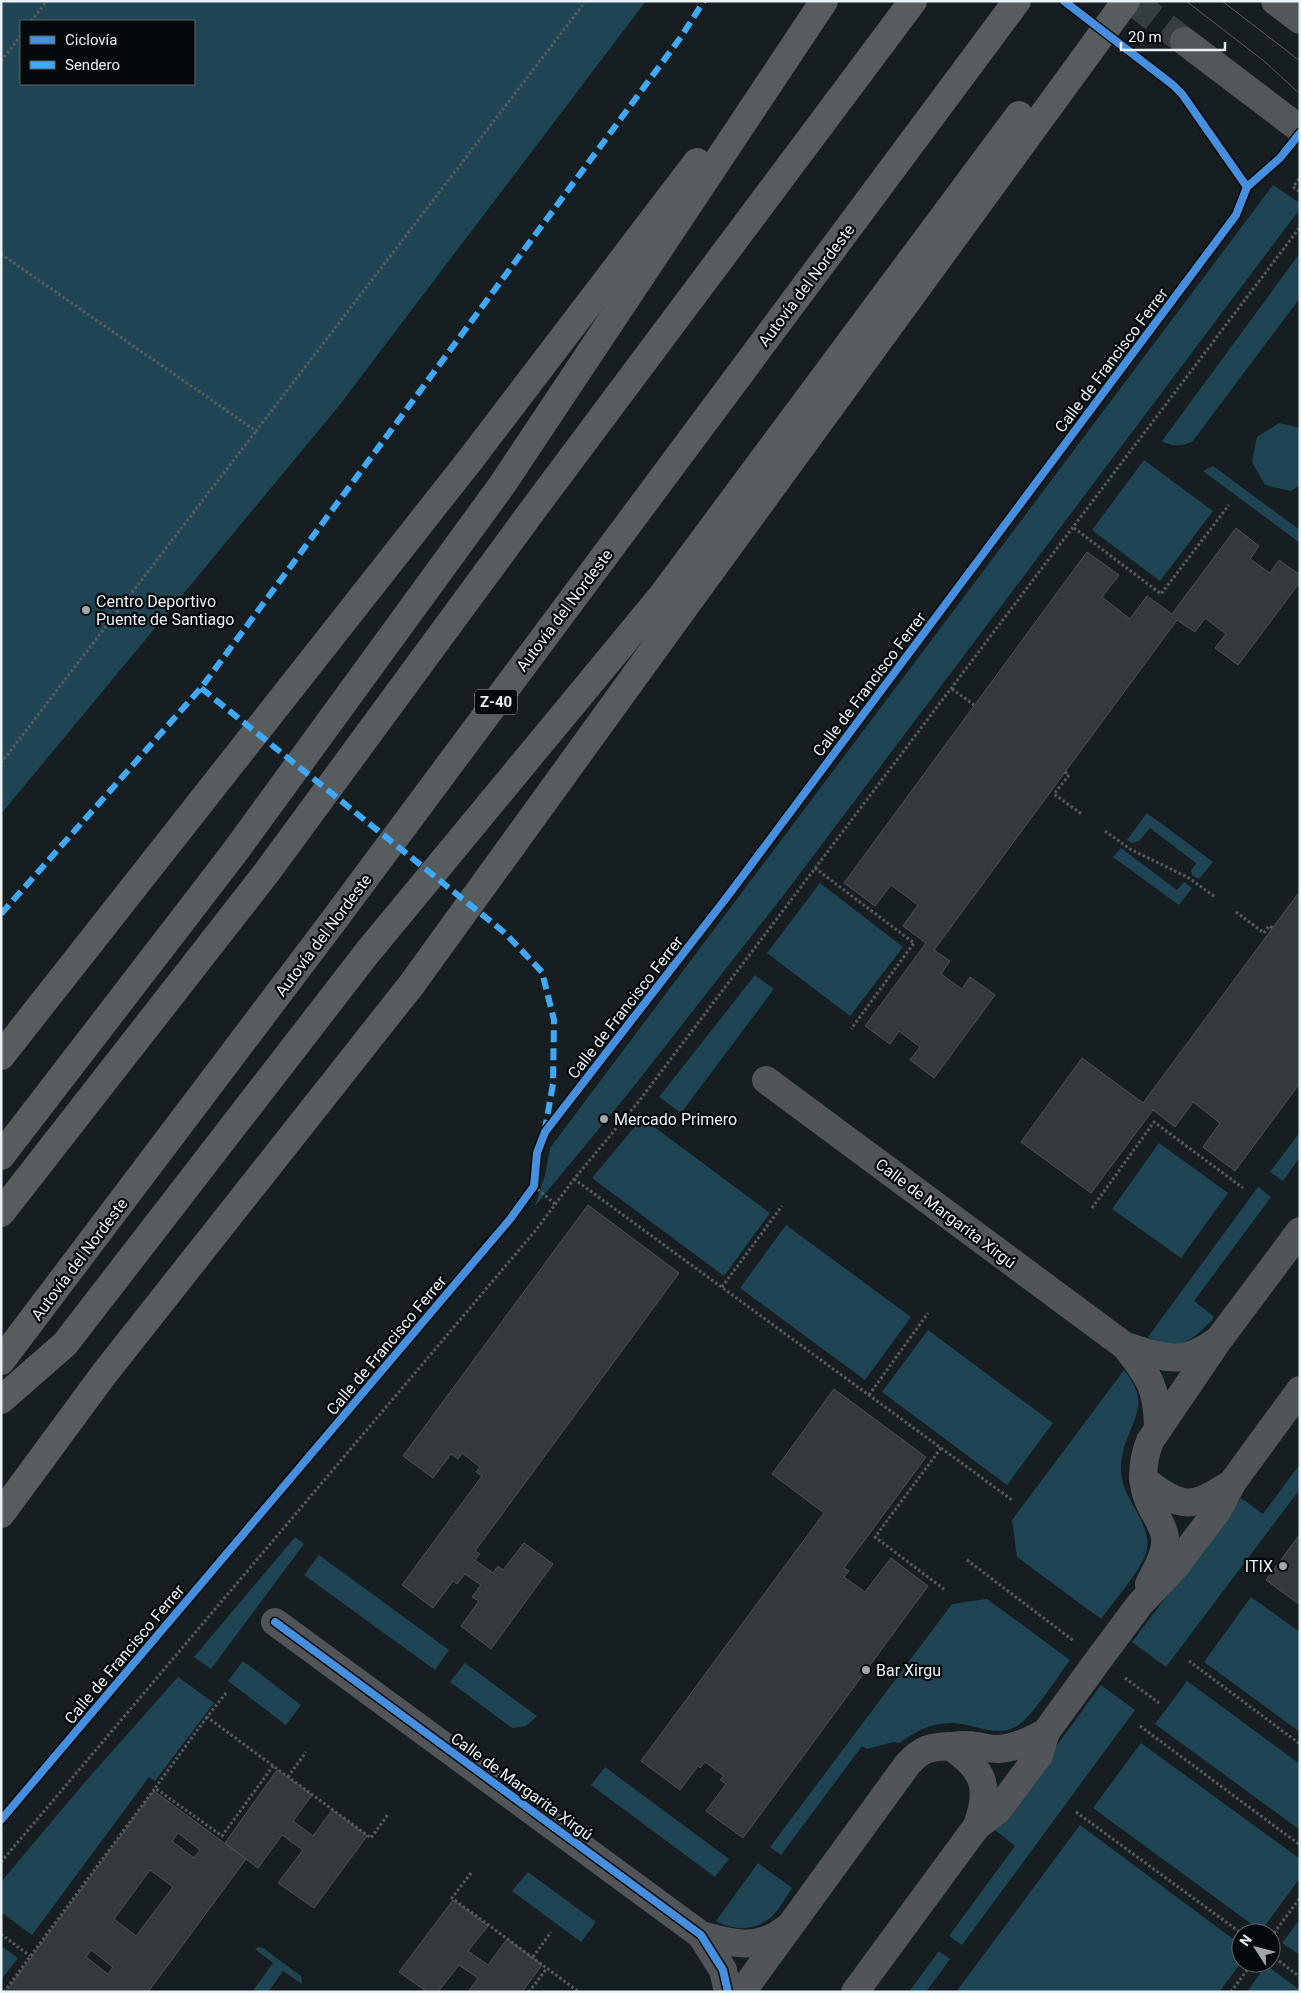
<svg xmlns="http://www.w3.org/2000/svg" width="1301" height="1993" viewBox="0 0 1301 1993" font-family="Roboto,sans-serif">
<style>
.green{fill:#1f4453;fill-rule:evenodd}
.building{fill:#33393c;stroke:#4c5356;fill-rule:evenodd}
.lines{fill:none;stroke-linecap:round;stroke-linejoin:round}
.secondary-tunnel{stroke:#363e42;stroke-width:28;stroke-dasharray:28 14;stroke-linecap:butt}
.path{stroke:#585d5e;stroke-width:3;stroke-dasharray:2.5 2.5;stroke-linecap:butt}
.street{stroke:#525557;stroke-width:28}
.secondary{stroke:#525759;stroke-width:28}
.highway{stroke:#575c5e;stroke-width:28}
.tram{stroke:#575a5e;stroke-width:1}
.quiet{stroke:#3fa9f5;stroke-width:6;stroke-dasharray:12 6;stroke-linecap:butt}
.cycleway-casing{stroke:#04090b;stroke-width:11}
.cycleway{stroke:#468fdf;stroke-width:8}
.poi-dot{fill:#9fa8ac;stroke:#04090b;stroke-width:2}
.labels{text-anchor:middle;stroke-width:4.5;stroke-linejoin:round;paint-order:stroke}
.shield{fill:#04090b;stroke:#a4acb0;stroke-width:1}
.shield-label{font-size:15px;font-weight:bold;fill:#e9f2f6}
.street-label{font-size:16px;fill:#e9f2f6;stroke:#04090b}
.poi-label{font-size:16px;fill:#e9f2f6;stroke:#04090b;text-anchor:start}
</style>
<rect width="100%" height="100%" fill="#161e22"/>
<g class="green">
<path d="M1,1H646L338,407L1,814ZM21,21H194V84H21Z"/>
<path d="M1273,185L1300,203V209L786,892L627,1095L535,1206L545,1175L550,1148Z"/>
<path d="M1300,253V298L1192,442C1181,446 1172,447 1162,441Z"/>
<path d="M1279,423L1300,428V485L1291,491L1265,485L1252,462L1257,437Z"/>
<path d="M1144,460L1213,511L1160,581L1092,530Z"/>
<path d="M1213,466L1300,530V543L1203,471Z"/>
<path d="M1147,813L1213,862L1199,879L1192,875L1191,871L1196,863L1150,828L1139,841L1132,843L1127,840Z"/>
<path d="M1121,848L1177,890L1184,882L1192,888L1179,905L1113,857Z"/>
<path d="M820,883L903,947L850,1016L767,953Z"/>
<path d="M755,975L774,989L681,1113L659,1097Z"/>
<path d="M642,1118L770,1213L724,1276L592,1178Z"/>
<path d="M1300,1132V1157L1283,1181L1270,1172Z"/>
<path d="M1159,1143L1228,1193L1181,1258L1112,1209Z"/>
<path d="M1258,1187L1271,1197L1194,1301L1213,1316V1319C1193,1340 1177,1354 1148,1337Z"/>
<path d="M786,1225L911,1317L865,1380L740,1288Z"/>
<path d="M928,1330L1053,1423L1007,1485L882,1392Z"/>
<path d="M1124,1370C1158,1410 1120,1428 1121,1470C1122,1501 1151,1520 1147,1549C1144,1567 1113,1602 1101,1619L1017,1557L1012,1520Z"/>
<path d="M1300,1464V1489L1166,1667L1132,1642L1241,1498L1263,1514Z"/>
<path d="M295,1537L304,1544L211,1669L194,1657Z"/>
<path d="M319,1555L449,1650L435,1670L304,1575Z"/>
<path d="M1251,1597L1300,1632V1732L1204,1662Z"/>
<path d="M987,1599L1070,1660C1058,1676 1033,1716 1017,1726C999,1737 980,1727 961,1724C938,1720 918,1729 900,1743L893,1742L867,1749L862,1746L781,1855L770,1847L952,1604Z"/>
<path d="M243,1661L301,1705L286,1725L228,1681Z"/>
<path d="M465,1663L537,1716L526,1726L512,1728L450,1682Z"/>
<path d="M178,1677L214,1703L155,1781L149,1777L32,1935L1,1912V1882L85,1782Z"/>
<path d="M1187,1681L1300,1764V1830L1155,1724Z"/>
<path d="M1101,1685L1135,1710L962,1945L949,1936L1015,1846L995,1830Z"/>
<path d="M1141,1743L1300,1859V1878L1261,1931L1093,1808Z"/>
<path d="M605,1767L729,1859L715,1877L591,1785Z"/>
<path d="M1080,1825L1241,1945V1963L1219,1992H956Z"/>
<path d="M758,1863L792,1888C786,1897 779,1910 771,1917C756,1931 733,1931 716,1921Z"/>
<path d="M528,1872L596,1922L581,1942L512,1891Z"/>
<path d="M1300,1919V1955L1282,1943Z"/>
<path d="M1,1946L18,1958L1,1980Z"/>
<path d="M258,1947L263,1948L301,1976L302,1984L283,1971L268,1992H252L273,1963L255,1949Z"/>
<path d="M939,1951L950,1959L926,1992H909Z"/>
<path d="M1266,1965L1300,1990L1299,1992H1247Z"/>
</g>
<g class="building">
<path d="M1236,528L1259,546L1250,559L1270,573L1279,560L1300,575V582L1238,665L1215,648L1226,634L1205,618L1195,632L1177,620L934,950L950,961L941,974L962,989L970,977L995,995L934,1078L910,1060L920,1047L899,1031L890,1044L865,1026L926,943L903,926L918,905L891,885L875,906L844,883L1087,552L1119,575L1102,597L1130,619L1147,596L1172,614Z"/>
<path d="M1300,891V1083L1235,1171L1203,1147L1220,1123L1193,1102L1175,1127L1153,1110L1091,1193L1021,1142L1082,1058L1143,1103Z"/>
<path d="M588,1205L679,1273L475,1551L480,1554L475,1560L493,1573L498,1566L503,1570L524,1543L553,1564L491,1649L461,1626L479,1601L472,1597L481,1585L465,1574L457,1584L453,1581L433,1608L402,1585L482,1476L476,1472L480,1467L462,1453L458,1459L451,1454L433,1478L403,1456Z"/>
<path d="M834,1389L926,1457L844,1568L849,1571L844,1577L865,1592L891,1558L928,1586L743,1838L706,1811L726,1784L720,1780L724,1776L705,1762L700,1768L698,1766L680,1790L641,1761L824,1513L772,1474Z"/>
<path d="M1300,1534V1605L1266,1580Z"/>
<path d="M277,1770L312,1795L293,1821L313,1836L332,1810L367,1836L314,1908L278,1883L303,1850L282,1835L258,1868L225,1843Z"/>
<path d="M154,1791L246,1859L148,1992H6ZM178,1833L200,1850L194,1858L172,1841ZM150,1870L173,1887L136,1936L114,1919ZM91,1950L113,1967L108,1974L86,1957Z"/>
<path d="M453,1900L488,1926L468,1951L488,1965L507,1939L542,1965L522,1992H468L478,1978L459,1965L438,1992H427L399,1972Z"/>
</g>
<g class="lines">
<path class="secondary-tunnel" d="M1132,1L1184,41"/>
<g class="path">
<path d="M31,21L47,1"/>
<path d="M1,61L21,35"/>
<path d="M1299,179L1293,187L1300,192"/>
<path d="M1,254L256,431L586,1"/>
<path d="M1074,528L1161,594L1229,505"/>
<path d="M952,689L974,705"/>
<path d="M1,763L256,431"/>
<path d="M1065,772L1069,775L1054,794L1083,815"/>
<path d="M1105,831L1130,849L1189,878L1215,897"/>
<path d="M815,868L914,943L851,1029"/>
<path d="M1236,912L1264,933L1269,926L1273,928"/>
<path d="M574,1179L1012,1500"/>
<path d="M534,1186L555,1204"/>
<path d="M1092,1208L1154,1122L1243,1188"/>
<path d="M722,1287L782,1206"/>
<path d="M869,1395L928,1313"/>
<path d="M941,1448L875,1537L945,1590"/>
<path d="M967,1560L1074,1641"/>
<path d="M1189,1661L1300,1744"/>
<path d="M1125,1678L1159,1703"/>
<path d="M226,1693L207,1717L371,1838L389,1813"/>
<path d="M207,1717L155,1788L222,1836L273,1766"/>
<path d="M1140,1726L1300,1845"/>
<path d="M288,1777L306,1752"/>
<path d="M1076,1812L1241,1933"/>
<path d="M1,1862L536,1230L574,1179L639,1101L1300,227"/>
<path d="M471,1873L452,1898L579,1992"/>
<path d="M1,1934L30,1956"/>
<path d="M1271,1937L1300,1898"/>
<path d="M1271,1955L1300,1977"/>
<path d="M533,1957L551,1932"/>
<path d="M4,1992L155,1788"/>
<path d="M529,1992L547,1968"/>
<path d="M1231,1992L1252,1963"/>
</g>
<g class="street">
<path d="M766,1080L1125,1346C1149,1376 1158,1389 1158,1429"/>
<path d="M1125,1346C1163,1357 1181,1367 1215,1342"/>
<path d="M1143,1479C1181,1509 1191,1510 1232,1483"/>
<path d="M1149,1584C1156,1570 1167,1553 1165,1537C1163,1526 1157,1517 1152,1508C1140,1486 1141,1464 1150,1441L1220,1338L1300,1231"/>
<path d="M275,1622L701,1935L723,1970L728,1992"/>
<path d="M977,1826L998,1810L1039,1755L1046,1732L1099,1659L1140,1604L1174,1568L1218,1510L1232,1483L1300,1390"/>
<path d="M701,1935C734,1944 759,1951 787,1928"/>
<path d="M742,1992L907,1765C922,1748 930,1747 952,1746C960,1745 967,1744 975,1746C983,1747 991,1749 998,1749C1016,1748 1031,1740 1046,1732"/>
<path d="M855,1992L977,1826C991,1787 984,1769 950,1746"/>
</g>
<g class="secondary">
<path d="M1275,1L1300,20"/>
<path d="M1184,41L1300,129"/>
</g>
<g class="highway">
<path d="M1,1056L470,460L697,162"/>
<path d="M1,1156L234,853L502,485L824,1"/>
<path d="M1,1213L267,872L535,507L913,1"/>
<path d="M1,1361L331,924L1017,1"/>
<path d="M1,1400L65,1344L367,953L661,597L1019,115"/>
<path d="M1,1514L104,1374L412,984L681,612L1126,1"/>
</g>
<g class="tram">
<path d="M1186,1L1264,61L1300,94"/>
<path d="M1222,1L1300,61"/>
</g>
<g class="quiet">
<path d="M201,688L505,933L542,972L554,1020L553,1084L545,1129"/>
<path d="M1,914L201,688L681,37L704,1"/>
</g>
<g class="cycleway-casing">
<g id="cycleway">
<path d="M1064,1L1173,85L1182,94L1247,187"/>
<path d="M275,1622L701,1935L723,1970L728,1992"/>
<path d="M1,1820L511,1218L534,1186L537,1153L545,1132L730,893L1236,215L1247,187L1280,158L1300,133"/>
</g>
</g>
<use href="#cycleway" class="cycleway"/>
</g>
<g class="poi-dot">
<circle cx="86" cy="610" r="5"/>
<circle cx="604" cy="1119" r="5"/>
<circle cx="1283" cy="1566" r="5"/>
<circle cx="866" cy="1670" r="5"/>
</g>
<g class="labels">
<rect class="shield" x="475" y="689.5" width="42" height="25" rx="4"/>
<g class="shield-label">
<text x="496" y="707">Z-40</text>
</g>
<g class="street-label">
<text transform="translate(806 285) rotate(-53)" y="6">Autovía del Nordeste</text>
<text transform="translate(1111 360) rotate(-53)" y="6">Calle de Francisco Ferrer</text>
<text transform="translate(564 610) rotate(-53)" y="6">Autovía del Nordeste</text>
<text transform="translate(869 684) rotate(-53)" y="6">Calle de Francisco Ferrer</text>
<text transform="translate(323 935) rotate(-53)" y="6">Autovía del Nordeste</text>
<text transform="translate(625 1007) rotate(-52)" y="6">Calle de Francisco Ferrer</text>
<text transform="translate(946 1213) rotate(37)" y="6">Calle de Margarita Xirgú</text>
<text transform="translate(79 1259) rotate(-53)" y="6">Autovía del Nordeste</text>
<text transform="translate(386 1345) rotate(-50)" y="6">Calle de Francisco Ferrer</text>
<text transform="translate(124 1654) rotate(-50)" y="6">Calle de Francisco Ferrer</text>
<text transform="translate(522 1786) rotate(36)" y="6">Calle de Margarita Xirgú</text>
</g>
<g class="poi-label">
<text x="96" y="607">Centro Deportivo<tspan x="96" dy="18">Puente de Santiago</tspan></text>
<text x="614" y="1125">Mercado Primero</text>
<text x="1273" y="1572" text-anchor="end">ITIX</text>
<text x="876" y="1676">Bar Xirgu</text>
</g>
</g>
<rect width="1301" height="1993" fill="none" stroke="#e9f2f6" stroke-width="5"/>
<rect x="20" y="20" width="175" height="65" fill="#04090b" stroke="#606669"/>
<rect x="30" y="36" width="25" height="8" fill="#468fdf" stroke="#606669"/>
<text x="65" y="45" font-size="15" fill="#e9f2f6">Ciclovía</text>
<rect x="30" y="61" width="25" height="8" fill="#3fa9f5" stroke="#606669"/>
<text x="65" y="70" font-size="15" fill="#e9f2f6">Sendero</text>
<g transform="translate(1256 1948) rotate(306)"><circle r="24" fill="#04090b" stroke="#606669"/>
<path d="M0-4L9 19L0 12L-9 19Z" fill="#9fa8ac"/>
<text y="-8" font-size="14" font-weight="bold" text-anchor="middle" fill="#e9f2f6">N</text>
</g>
<path d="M1121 42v8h104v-8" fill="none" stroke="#e9f2f6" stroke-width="2.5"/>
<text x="1128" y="42" font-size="15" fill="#e9f2f6" stroke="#04090b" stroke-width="4" paint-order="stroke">20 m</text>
</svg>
